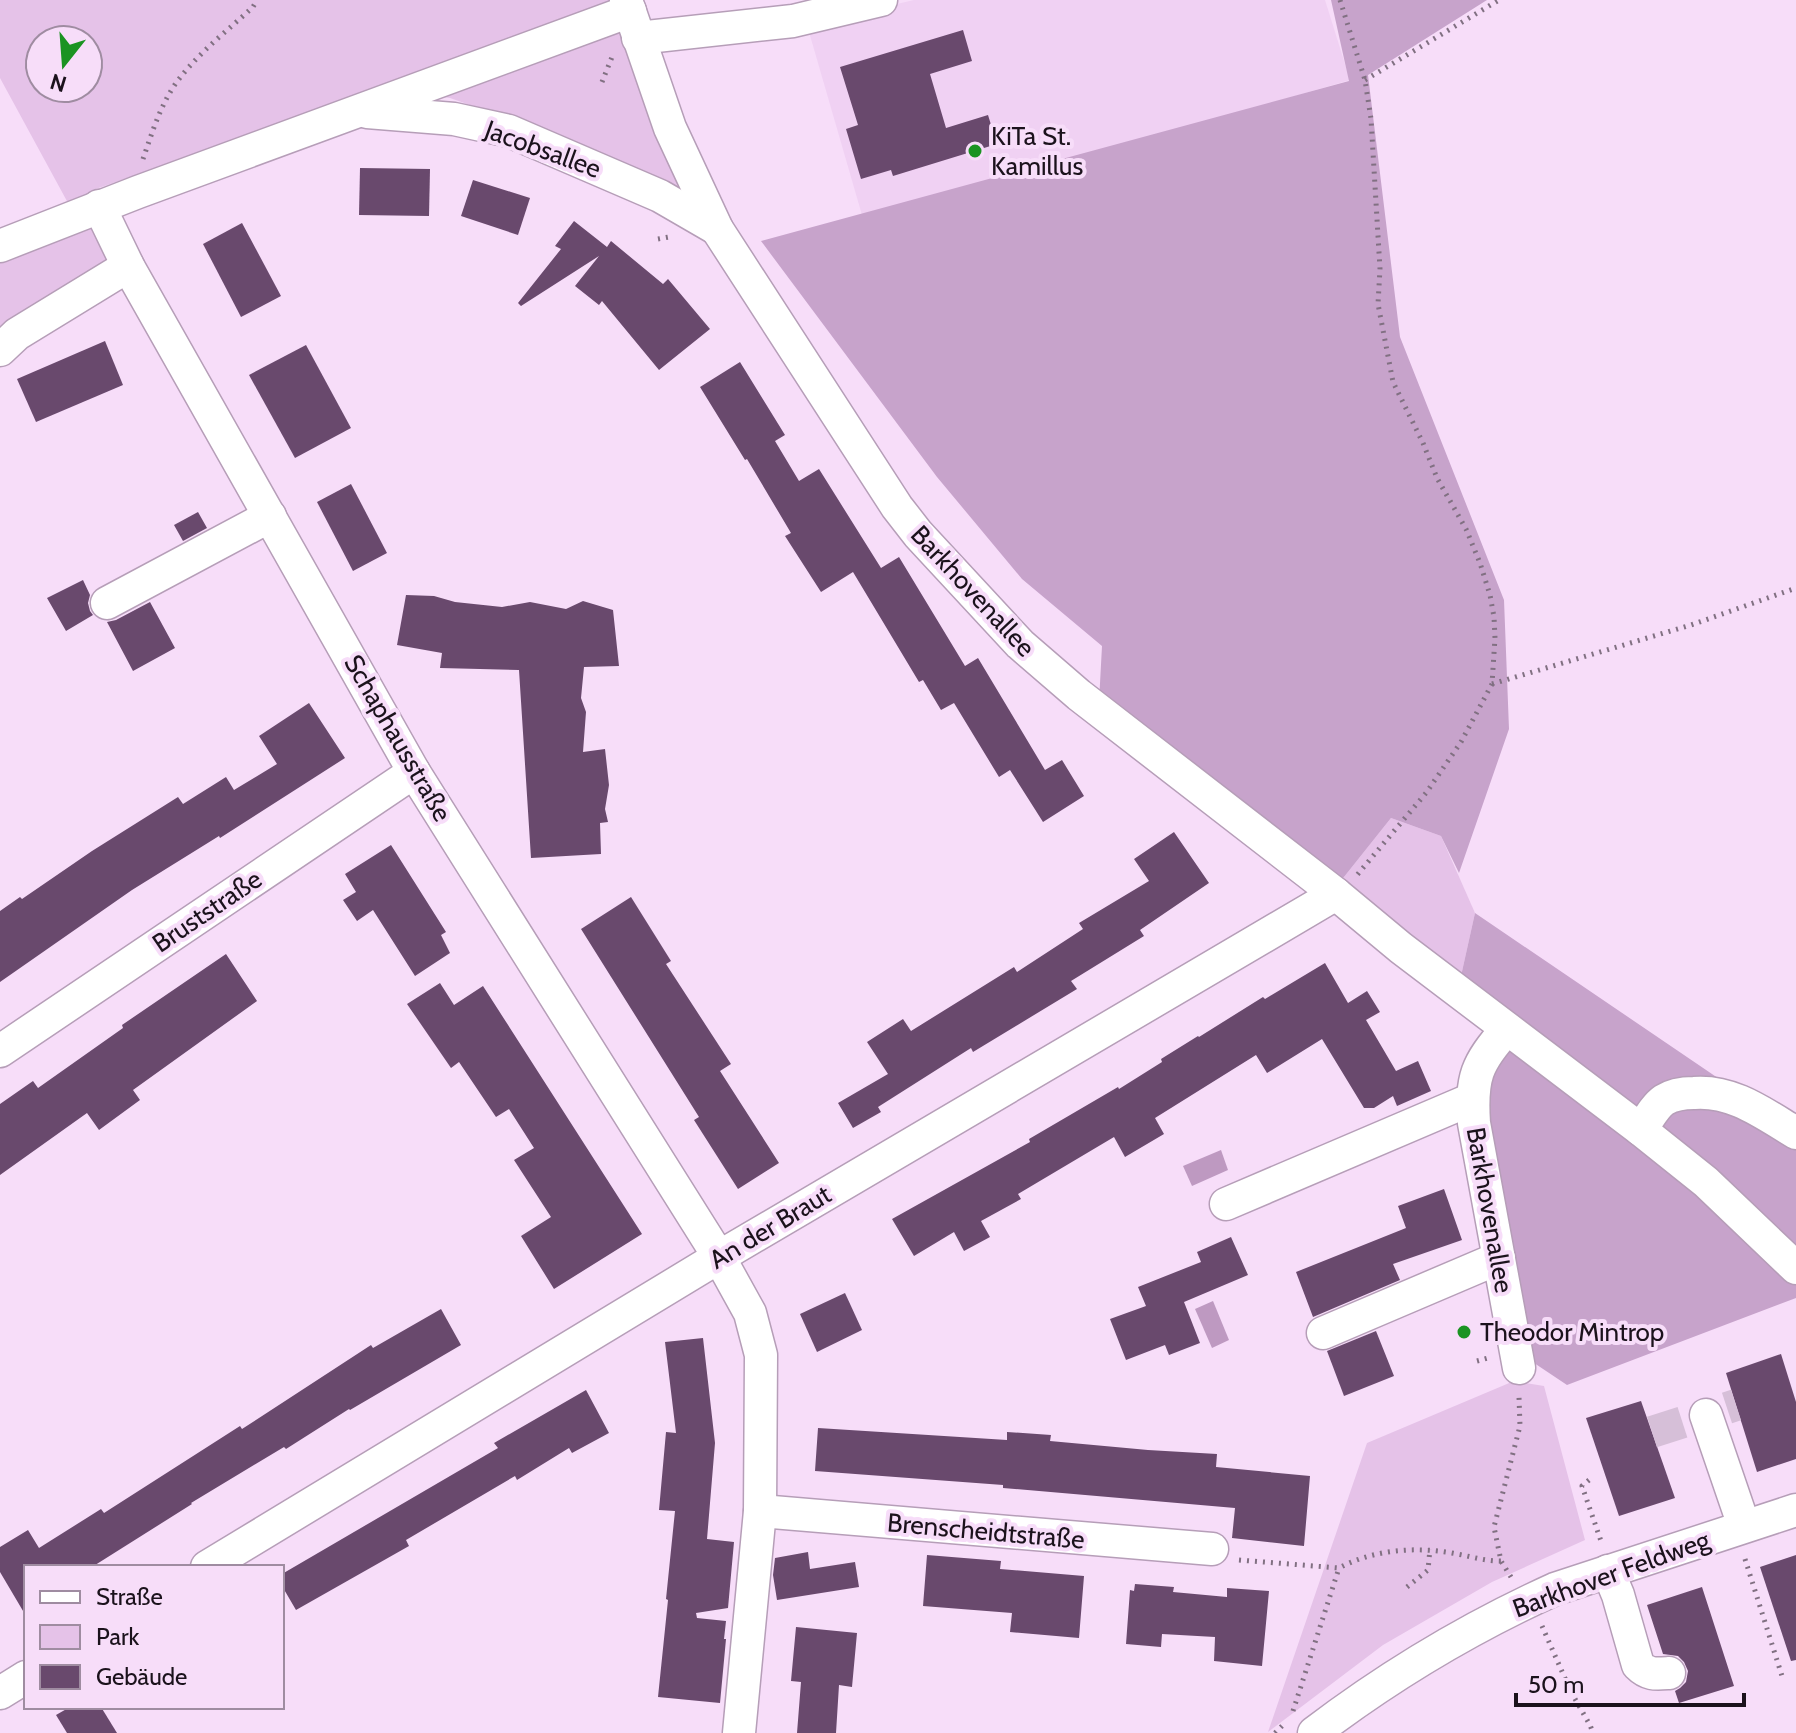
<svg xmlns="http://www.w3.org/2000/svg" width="1796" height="1733" viewBox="0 0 1796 1733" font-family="Cabin,sans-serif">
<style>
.built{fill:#f0d1f3}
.green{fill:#e5c2e8;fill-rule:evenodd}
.forest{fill:#c7a3cb}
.water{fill:#be99c1}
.building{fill:#69496d}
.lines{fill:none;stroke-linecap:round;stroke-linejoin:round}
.minor-tunnel{stroke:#d6bfd8;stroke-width:32;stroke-dasharray:32 16;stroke-linecap:butt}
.minor-casing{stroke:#b69eb8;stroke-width:35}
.path{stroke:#817082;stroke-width:5;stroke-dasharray:2 6;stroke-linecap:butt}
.minor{stroke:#fff;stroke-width:32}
.poi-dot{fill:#1b9322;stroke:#f7ddf9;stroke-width:3}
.labels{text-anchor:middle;stroke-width:8;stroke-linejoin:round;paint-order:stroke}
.poi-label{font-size:26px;fill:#1b121c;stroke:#f7ddf9;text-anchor:start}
.street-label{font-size:26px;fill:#1b121c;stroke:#f7ddf9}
</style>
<rect width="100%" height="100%" fill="#f7ddf9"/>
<path class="built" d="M914,0H1325L1350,80L864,222L807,25Z"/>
<g class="green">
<path d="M0,0H625L690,193L573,141L450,98L402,91L354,98L90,191L123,264L0,342V250L68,203L0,78ZM40,40H88V88H40Z"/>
<path d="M1391,818L1441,836L1475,913L1459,985L1336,887Z"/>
<path d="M1514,1381L1544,1386L1585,1540L1492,1582L1383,1645L1268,1732L1367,1443Z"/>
</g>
<g class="forest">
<path d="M1331,0H1487L1368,75L1400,337L1504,600L1509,729L1459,873L1441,836L1391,818L1336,887L1099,702L1102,646L1022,579L937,477L761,241L1349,81Z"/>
<path d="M1475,913L1737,1091L1796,1138V1298L1567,1385L1522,1355L1475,1100L1507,1035L1459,985Z"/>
</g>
<g class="water">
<path d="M1221,1150L1228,1170L1192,1186L1183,1166Z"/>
<path d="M1213,1301L1229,1340L1212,1348L1195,1309Z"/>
</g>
<g class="building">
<path d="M963,30L972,61L930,74L946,128L988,115L997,144L893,176L891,170L861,179L846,129L858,125L840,67Z"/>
<path d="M360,168L430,169L429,216L359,215Z"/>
<path d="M473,180L530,198L518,235L461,216Z"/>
<path d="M574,221L607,247L611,241L663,284L668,279L710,329L659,370L602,301L599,305L575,286L599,256L521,306L518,303L561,249L555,246Z"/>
<path d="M242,223L281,296L241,317L203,244Z"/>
<path d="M105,341L123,385L36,422L17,379Z"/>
<path d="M306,345L351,428L295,458L249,375Z"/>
<path d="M740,362L785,435L775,441L799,481L819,469L881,568L899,557L965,666L978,658L1045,770L1062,760L1084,796L1043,822L1010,770L999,777L954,703L941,710L923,680L919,682L853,572L821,592L785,536L791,533L747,459L745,460L700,387Z"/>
<path d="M351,484L387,553L353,571L317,502Z"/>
<path d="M198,512L207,528L183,541L174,525Z"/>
<path d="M83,580L90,595L88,603L90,611L93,615L66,631L47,598Z"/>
<path d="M406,595L434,596L455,602L502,607L530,602L566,609L583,601L613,610L619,666L584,667L581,698L586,712L583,752L605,749L609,785L605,809L608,822L600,823L601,854L531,858L519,670L440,668L442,653L397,645Z"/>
<path d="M150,602L175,648L133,671L107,622L116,620Z"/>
<path d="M309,703L345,758L220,838L219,836L132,890L0,982V911L20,897L22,899L92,851L178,797L183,804L226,777L234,790L277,764L259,736Z"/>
<path d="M1174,832L1209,883L1140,930L1144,936L1071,981L1077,989L973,1052L971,1048L878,1107L881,1112L853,1128L838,1103L888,1074L867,1042L903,1019L911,1031L1014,967L1017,972L1083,929L1079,923L1149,881L1134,859Z"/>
<path d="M391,845L446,932L441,935L450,953L415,976L373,910L357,921L343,900L356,892L345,874Z"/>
<path d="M631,897L671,961L666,964L731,1064L720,1071L779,1163L738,1189L694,1120L699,1117L581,929Z"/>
<path d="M226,954L257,1001L133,1090L140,1100L99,1130L87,1113L0,1175V1104L33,1081L38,1088L123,1028L122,1025Z"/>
<path d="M1325,963L1348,1003L1367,991L1380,1012L1366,1020L1396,1071L1418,1061L1431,1091L1397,1106L1393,1096L1374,1108H1364L1322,1039L1267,1073L1256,1055L1155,1118L1164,1134L1125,1157L1114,1137L1018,1194L1021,1199L981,1221L990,1237L964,1251L954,1232L914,1256L892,1219L1030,1142L1029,1139L1118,1087L1119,1089L1162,1062L1161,1059L1198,1036L1199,1037L1263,997L1265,999Z"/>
<path d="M440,983L454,1005L483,986L642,1234L554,1289L521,1236L551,1217L514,1160L534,1148L509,1109L496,1117L459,1062L451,1068L407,1004Z"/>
<path d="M1444,1189L1462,1240L1393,1264L1400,1280L1313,1317L1296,1272L1406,1228L1398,1206Z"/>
<path d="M1231,1237L1248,1275L1184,1302L1200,1343L1169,1355L1165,1345L1126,1360L1110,1319L1146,1306L1138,1287L1201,1262L1197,1252Z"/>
<path d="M845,1293L862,1330L817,1352L800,1314Z"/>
<path d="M441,1309L461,1345L350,1410L349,1409L286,1449L284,1447L191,1503L192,1504L92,1567H26V1616L0,1572V1547L28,1530L39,1548L101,1509L104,1513L240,1426L242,1429L371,1345L373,1348Z"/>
<path d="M1376,1331L1394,1376L1344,1396L1327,1351Z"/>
<path d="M703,1338L715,1443L707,1539L734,1542L728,1608L696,1613L697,1618L726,1621L724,1639H726L720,1703L658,1697L668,1600L666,1599L675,1511L659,1510L666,1432L676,1433L665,1342Z"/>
<path d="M1781,1354L1796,1402V1459L1757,1472L1726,1373Z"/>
<path d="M586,1390L609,1433L572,1453L569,1448L517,1480L515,1476L406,1540L409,1546L296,1610L282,1586V1574L498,1448L494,1443Z"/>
<path d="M1641,1401L1675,1498L1619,1516L1586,1418Z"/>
<path d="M818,1428L1007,1440V1432L1051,1435L1050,1441L1148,1450L1217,1454L1216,1467L1310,1476L1304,1546L1232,1538L1235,1508L1003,1488V1485L815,1471Z"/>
<path d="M808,1552L810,1569L855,1562L859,1587L777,1600L773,1575L775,1558Z"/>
<path d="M927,1555L1001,1561L1000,1569L1084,1576L1079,1638L1010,1632L1012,1613L923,1606Z"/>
<path d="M1796,1555V1660L1791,1661L1760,1567Z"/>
<path d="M1135,1584L1174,1587L1173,1592L1227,1597V1588L1269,1591L1262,1666L1214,1661L1215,1637L1162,1634L1161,1647L1126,1644L1130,1590L1134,1591Z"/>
<path d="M1702,1587L1734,1686L1679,1703L1675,1691L1680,1688L1686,1682L1688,1671L1684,1662L1678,1656L1663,1654L1647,1605Z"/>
<path d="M796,1627L857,1633L852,1687L839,1685L836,1733H797L801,1682L791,1681Z"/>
<path d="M70,1707H101L117,1733H67L56,1715Z"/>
</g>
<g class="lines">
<g class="minor-tunnel">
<path d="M1727,1408L1736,1405"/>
<path d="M1652,1432L1683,1422"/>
</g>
<g class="minor-casing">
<g id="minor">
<path d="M626,0L670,128L717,229L897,507L918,534L1020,644L1079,695L1336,894L1401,948L1641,1130L1706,1182L1796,1268"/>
<path d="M638,38L793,21L881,0"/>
<path d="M367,112L454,119L509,131L660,196L717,229"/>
<path d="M99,206L128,266L414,772L719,1257L750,1313L761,1355L760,1511L739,1733"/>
<path d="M0,246L138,192L630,11"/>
<path d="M0,350L17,334L128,266"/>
<path d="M107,603L270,516"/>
<path d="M1507,1029C1476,1063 1471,1078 1474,1123L1519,1368"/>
<path d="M0,1051L414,772"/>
<path d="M1641,1130C1647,1121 1655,1106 1664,1100C1672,1095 1684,1093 1694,1093C1733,1090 1764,1114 1796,1133"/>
<path d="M1226,1204L1472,1099"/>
<path d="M1323,1333L1499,1258"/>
<path d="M1706,1415L1744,1526"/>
<path d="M760,1511L1212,1549"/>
<path d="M207,1567L719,1257L1336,894"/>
<path d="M1608,1571L1618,1595L1638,1665C1648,1675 1655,1674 1669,1673"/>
<path d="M0,1693L26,1677"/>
<path d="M1314,1733C1389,1676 1469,1628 1555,1589L1796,1510"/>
</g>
</g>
<g class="path">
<path d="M1340,0L1365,80L1371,119L1380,269L1378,304L1393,382L1423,443L1437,478L1466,529L1480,563L1490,595L1494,617L1495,638L1492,684L1461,742L1426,793L1357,875"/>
<path d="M1365,80L1499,0"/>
<path d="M602,82L612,57"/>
<path d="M143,159C152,133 160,106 176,83C197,54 227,31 253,7L257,0"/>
<path d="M658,239L669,237"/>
<path d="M1492,684L1691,625L1796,588"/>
<path d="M1477,1361L1488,1358"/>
<path d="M1589,1480L1582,1486L1602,1544"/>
<path d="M1745,1559L1782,1676"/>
<path d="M1239,1560L1339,1568C1374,1549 1419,1546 1457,1554C1473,1557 1485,1561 1501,1561"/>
<path d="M1511,1577L1501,1561L1494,1527L1520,1426L1519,1397"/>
<path d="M1407,1587L1428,1570L1430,1549"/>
<path d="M1542,1626L1571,1692L1590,1725L1593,1733"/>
<path d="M1293,1711L1339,1568"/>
<path d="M1275,1733L1286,1722"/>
</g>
<use href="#minor" class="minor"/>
</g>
<g class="poi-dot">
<circle cx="975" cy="151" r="8"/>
<circle cx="1464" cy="1332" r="8"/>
</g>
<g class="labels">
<g class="poi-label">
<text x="991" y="145">KiTa St.<tspan x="991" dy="30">Kamillus</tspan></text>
<text x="1480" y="1341">Theodor Mintrop</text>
</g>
<g class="street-label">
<text transform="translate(543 149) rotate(20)" y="9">Jacobsallee</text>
<text transform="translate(973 591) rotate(47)" y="9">Barkhovenallee</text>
<text transform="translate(398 738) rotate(60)" y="9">Schaphausstraße</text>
<text transform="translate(207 911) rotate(-34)" y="9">Bruststraße</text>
<text transform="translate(1490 1210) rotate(80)" y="9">Barkhovenallee</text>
<text transform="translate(770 1227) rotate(-31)" y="9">An der Braut</text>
<text transform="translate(986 1531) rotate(5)" y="9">Brenscheidtstraße</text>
<text transform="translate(1611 1574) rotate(-20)" y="9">Barkhover Feldweg</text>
</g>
</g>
<rect x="24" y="1565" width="260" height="144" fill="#f7ddf9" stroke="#9f8ca1" stroke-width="2"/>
<rect x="40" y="1591" width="40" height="12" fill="#ffffff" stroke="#9f8ca1" stroke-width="2"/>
<text x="96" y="1605" font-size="24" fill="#1b121c">Straße</text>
<rect x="40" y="1625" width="40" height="24" fill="#e5c2e8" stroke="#9f8ca1" stroke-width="2"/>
<text x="96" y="1645" font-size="24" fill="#1b121c">Park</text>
<rect x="40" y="1665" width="40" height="24" fill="#69496d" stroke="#9f8ca1" stroke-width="2"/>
<text x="96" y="1685" font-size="24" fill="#1b121c">Gebäude</text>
<g transform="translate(64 64) rotate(197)"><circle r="38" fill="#f7ddf9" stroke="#9f8ca1" stroke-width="2"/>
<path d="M0-6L14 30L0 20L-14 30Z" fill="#1b9322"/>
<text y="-12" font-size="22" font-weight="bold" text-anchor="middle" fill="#1b121c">N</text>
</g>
<path d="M1516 1693v12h228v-12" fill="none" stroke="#1b121c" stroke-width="4"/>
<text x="1528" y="1693" font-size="24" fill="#1b121c" stroke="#f7ddf9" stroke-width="6" paint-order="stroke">50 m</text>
</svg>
